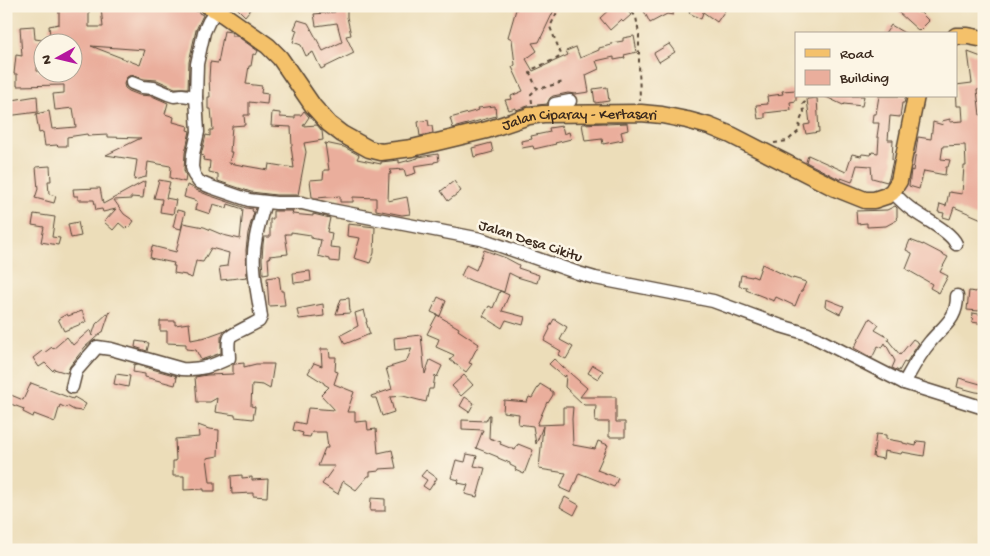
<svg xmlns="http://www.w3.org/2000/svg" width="990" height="556" viewBox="0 0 990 556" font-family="'Gochi Hand',sans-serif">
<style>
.building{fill:#eaae9c;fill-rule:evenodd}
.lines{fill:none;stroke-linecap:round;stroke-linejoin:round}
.minor-casing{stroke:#564535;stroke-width:15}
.major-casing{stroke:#564535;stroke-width:19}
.path{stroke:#564535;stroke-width:2;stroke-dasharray:4 4;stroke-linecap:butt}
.minor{stroke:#fff;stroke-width:12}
.major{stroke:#f4c16b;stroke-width:16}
.labels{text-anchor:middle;stroke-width:5;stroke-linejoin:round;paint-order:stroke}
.street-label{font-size:15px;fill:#3b2a1e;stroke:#fcf5e5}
</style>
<rect width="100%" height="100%" fill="#fcf5e5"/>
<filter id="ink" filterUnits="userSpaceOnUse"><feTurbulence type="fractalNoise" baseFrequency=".02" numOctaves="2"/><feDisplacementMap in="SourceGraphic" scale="10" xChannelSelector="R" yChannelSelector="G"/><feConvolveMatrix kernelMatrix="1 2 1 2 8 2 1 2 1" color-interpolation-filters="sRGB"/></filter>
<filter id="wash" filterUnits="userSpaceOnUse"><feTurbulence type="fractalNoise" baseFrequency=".0096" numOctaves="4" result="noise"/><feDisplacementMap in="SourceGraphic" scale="20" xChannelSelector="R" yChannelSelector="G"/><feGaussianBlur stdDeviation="1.12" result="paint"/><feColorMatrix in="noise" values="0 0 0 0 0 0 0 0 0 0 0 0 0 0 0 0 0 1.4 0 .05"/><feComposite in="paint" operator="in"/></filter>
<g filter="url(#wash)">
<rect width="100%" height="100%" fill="#ecddb9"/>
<g id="blocks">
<g class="building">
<path d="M72,6H89V27H103L101,8L114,6H184L199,12V13L203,15L196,30L189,62L188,88H175L157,80L144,79L131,75L127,77L124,84L125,88L129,91L139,95L152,96L168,103L165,114L174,117L173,122L188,126L187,130L190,131L185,153L184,170L186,176L185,182L170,178L171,167L170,166L148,162L146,177L134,180L137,160L106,155L141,138L108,137V135L88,136L87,134L67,137V146H58L57,145L45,146L43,132L39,133L36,114L49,111L52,129L76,127L73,108L55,110L53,94L64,93V85L17,86V74H14L16,55L22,56L20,27L34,26L35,39L42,40V53H38L37,71L42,72H72V42H48V36H50L49,26L59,24V8H72ZM91,46L145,50L140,65Z"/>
<path d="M235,6H253L245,16Z"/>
<path d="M336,6H347V17L351,35L346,36L354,53L321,69L313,52L306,56L301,45L293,42L297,30L294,29L298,20L308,23L323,51L342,42L337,23L316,26L314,14L335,12Z"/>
<path d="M517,6H551L555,8L539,42L532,43L537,51L526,59L533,71L568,55L566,51L576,47L580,58L599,50V48L611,45V43L623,41V38L634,36L637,52L624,55L625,58L614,60V57L596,61L599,69L586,75L589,92L575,94L568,93L553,96L550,98L547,104L528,106L516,110V108L509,110L505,100L512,99L511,96L523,91L512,67L515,65L512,39L508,37Z"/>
<path d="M613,6H623L631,15L623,22L621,20L610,30L600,18Z"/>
<path d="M653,6H674L673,15L667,14L650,23L644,11Z"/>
<path d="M692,6H728L717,22L703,12L701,19L689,13Z"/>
<path d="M903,6H912L919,13L920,12L929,21L919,31L898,12Z"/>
<path d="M891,25L906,34H885Z"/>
<path d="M224,31L231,32L232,33V36H237L258,51L256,55L253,54L251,66H249L246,84L262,86L261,93L268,94L267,104L249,102V115H244L245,125L232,126L230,152H232L229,163L268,170L269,164L294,168L291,146H292L291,127L271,126L272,112L280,113V117L295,118V115H301L304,111L309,117L303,126L317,125L322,131L323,140L304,143L306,152L298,195H276L251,192L218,181V174L209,172L210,161L203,160L204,156L201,155L206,135L210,136V130H213L211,109H208V97H210L209,78L210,62L218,63Z"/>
<path d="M669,44L675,52L659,62L654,53Z"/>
<path d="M968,52L984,58V89L977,90L980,115L984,114V177L982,192H984V220L954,207L950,219L943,217L944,213L938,212L940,204L946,206L949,192L962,194L964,166H966L965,145L943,146L941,159L950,160L948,167H946L945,175L924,171L919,189L909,186L911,170L913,171L918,137L931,139L933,122L943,125L942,121L950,119V122L963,121L962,106H957L956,85L972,83Z"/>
<path d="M607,87L609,101L595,103L593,89Z"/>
<path d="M796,90V101L790,102L791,110L765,113V118L758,119L756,105L768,104L767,96L783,94L782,91Z"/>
<path d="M37,96L38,112L7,116L6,101Z"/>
<path d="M824,96H864L862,106L844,104L843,105Z"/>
<path d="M879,96H906L904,103H902L900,117L890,116L888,140H893L892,160H893L889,178L887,182L872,178L871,166L857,165L852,182L841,178V180L839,179L806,162L808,155L846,172L852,154L861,156L862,154L871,155L872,152L878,153L879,137H877L879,123H872L873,114H876Z"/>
<path d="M817,98L819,132L806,134L804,125L810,124L807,99Z"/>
<path d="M495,106L496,116L453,128L450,118L479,110L478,108Z"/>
<path d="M428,120L429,126H432L433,133L420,136L418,122Z"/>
<path d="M606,123V124L627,123L628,130L621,132L623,140L603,144L602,139L585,141L582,124Z"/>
<path d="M562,126L564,134L569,132L571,139L555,143L556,144L534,149L533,146L522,148L521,141L532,139L531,136L550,132L549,128Z"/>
<path d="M325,143L344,147L359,155L357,159L381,164V162L399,160V163L418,158V157L438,154L439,161L434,162V163L414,166L416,173L406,176L404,169L390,170L391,174H389L388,201L407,197L410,214L402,215L376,210V198L353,197V202H340V196L317,198L312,197L310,180L323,179L324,170H329Z"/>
<path d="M491,143L493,152L474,157L472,148Z"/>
<path d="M50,166L51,181H48L49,194L56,196L54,203L35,198L38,189L36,167Z"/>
<path d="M159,180L170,182L166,198L176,200L173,214L160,212L162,199L154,198Z"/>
<path d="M145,181L143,198L131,197V199L114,200L124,214L134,221L129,228L127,226L126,229L119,223L113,230L104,222L116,209L103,212L102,209L96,210L94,200H78V196H74L73,189L100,188L103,204Z"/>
<path d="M454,181L461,191L448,201L441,191Z"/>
<path d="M187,185L192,187L196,190L208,195L246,208L253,209L252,211L254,212L248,233L246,250L247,277L221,280L219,267L227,266L229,253L211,248L203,262L196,261L192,278L186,276V275L174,273L175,266H173L174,263L150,258L152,246L176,252L183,223L204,227L223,235L240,239L243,209L228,204L227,208L213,204L210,214L195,209L197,201L184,197Z"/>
<path d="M895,206L897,208V217L896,218L897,220L886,226L867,227V223L857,224L856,211L887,210Z"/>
<path d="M177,210L185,212L181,229L173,227Z"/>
<path d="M273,211H293L292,214L313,216V214L330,218L327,232L332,233L330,247L340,248L339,262L330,261V259L318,256L321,240L311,238V235L291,232V234H285L288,254L269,256L270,258H268L269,273L263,274L262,259L263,244L264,237H270V219H273Z"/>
<path d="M34,214L55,217L52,237L60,238L58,245L41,242L44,227L32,225Z"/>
<path d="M78,222L81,236L71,238L68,224Z"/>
<path d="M348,224L375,227L374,253L370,263L354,258L360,238L347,236Z"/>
<path d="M910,240L923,245V244L948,257L940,272L948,276L939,293L930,288L932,284L906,269L912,254V253L906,250Z"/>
<path d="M484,250L506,258L519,265L518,268L539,275L537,283L517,277L509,273L504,292L472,281L461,276L466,265L476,270Z"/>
<path d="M762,264L793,279V278L806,282L802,291H801L795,306L776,297L774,301L746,290L747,287L739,286L741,275L752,277V276L757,278Z"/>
<path d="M310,271L311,281L294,283L293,273Z"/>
<path d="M279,276L281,291H283L285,305L269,306L267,278Z"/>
<path d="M977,290L984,292V300L979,311L967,310L969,291L976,292Z"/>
<path d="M500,291L509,295L502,311L525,317L523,325L506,320L502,328L483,316L489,306L493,308Z"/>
<path d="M438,297L446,301L440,316L431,312Z"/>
<path d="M349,298L350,313L336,314L341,299Z"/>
<path d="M826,299L844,306L840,314L825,306Z"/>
<path d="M323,304L324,316L299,319L297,309Z"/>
<path d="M364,310L367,322H366L370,334L345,344L341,335L358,326L355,313Z"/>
<path d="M82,311L86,322L64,331L58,319L67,314L68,316Z"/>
<path d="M110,311L103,332H102L85,347L70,366L67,373L54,369L53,371L45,363L39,367L33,358L42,351L44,353L52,347L53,349L67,337L73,345L90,330L92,336L96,324Z"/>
<path d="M973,313L984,315V324L972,322Z"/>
<path d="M437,315L459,328L458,330L479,344L469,363L472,364L466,372L450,360L454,355L436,347L439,339L427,334Z"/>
<path d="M870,318L879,325L875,330L889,338L888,340L900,355L913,339L919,343L906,363L904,362L899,371L892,368L895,361L885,343L882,348L878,346L872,358L854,348Z"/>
<path d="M554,319L567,327L560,340L573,347L566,359L558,355L561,351L544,341L550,329L549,328Z"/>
<path d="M160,321H175V325L189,323L191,340L206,337L228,329L224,331L221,337V353L201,360L196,350L186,349V344L167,343V331H160Z"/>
<path d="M421,335L425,374L430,360L442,366L437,377L435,375L433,389H429L426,402L403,396L390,397L394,412L382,416L376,398H372L371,396L392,389L386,368L406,362L412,348L395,350L394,338Z"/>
<path d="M136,341L149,343L147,351L135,347Z"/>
<path d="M321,349H329L330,357H336L335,371L338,372L334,384L354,392L347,412H355V422L367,421L368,430L376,429L378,453L392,450L396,468L379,469V471L370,472V476H368L356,490L343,481L338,494L322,484L335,466H318L325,448H328L326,432H312L310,437L302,436L303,433L293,430L295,422L305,424L308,408L335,410L321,395L329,387L324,384V383L308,373L314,363L322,366Z"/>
<path d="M554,359L587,388L580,397H616V422H625V437H609V422H595L596,405H584L565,387L566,375L564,377L549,364Z"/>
<path d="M244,363V367L256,364H274L270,389L263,385L252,384L251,406L255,407L253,419L235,417V415L215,412L217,398L210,402H197L195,377L207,375L233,374V365L235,364Z"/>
<path d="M134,364L177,376L175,377H177L175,385L145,377V374L133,372Z"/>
<path d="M593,365L603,371L598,379L588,373Z"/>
<path d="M116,374L130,376L128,387L114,384Z"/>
<path d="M464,375L473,385L461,396L452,386Z"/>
<path d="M959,378L984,385V393L976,392L957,387Z"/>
<path d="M31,383L73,399L74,397L86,404L82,411L74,410L67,406L66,408L60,405L55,422L34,414L33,417L23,412L24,409L8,403L11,395L23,400Z"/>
<path d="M540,384L553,392V395L548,403L547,402L537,425L563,424V407H573L572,419L573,445L595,449L598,441L608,445L597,470L618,478L614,487L579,473L571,493L560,488L566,473L539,469L543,426L536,444L533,426L518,424L519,414L503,412L504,400L527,402L529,397L532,398Z"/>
<path d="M465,397L474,403L469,412L460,406Z"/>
<path d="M489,415H490L489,438L501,442L500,444L515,450L518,444L533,450L524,474L515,470L516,468L510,465V463L498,458V457L476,448L483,430L462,429V420L486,421Z"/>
<path d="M198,425L209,429L219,430L218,456L207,458L210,482H215V491H204V489L184,490V476H173V461H176L175,439L199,437Z"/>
<path d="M876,434L886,435V439L903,442V443L916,446L917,441L926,442L924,456L902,452L901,454L884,451L883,459L873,457Z"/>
<path d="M467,454L477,456L474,466L485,468L477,497L465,494L468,485L458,483L459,480L451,478L456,460L465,462Z"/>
<path d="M426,470L437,478L429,490L423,486L427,480L421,476Z"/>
<path d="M242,475V478L252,477V480L268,479L267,497L253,496V493L232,494L231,476Z"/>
<path d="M565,497L579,505L574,515L560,507Z"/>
<path d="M371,498L385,499V511H370Z"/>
</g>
</g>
</g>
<g filter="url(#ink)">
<use href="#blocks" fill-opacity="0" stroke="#564535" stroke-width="1"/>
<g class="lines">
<g class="minor-casing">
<g id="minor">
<path d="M217,10L209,21L204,32L197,64L196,97L198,132L193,154L192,167L194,175L199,182L211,187L249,200L276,203H302L331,210L481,239L578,273L595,278L713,301L781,326L808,334L904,383L984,408"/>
<path d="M132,83L142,87L154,88L168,94L174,96L182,95L196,97"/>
<path d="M555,113V104L570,101"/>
<path d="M892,192C897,196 901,201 906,205C919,217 950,230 956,244"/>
<path d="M904,383C912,369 919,355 930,342C944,325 957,320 957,296"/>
<path d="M72,387L76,371L97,347L111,349L182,369C201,370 212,366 229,358C229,352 227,342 230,337C232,334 254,324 259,321L261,317C259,300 255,284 254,267C252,245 259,223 265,202"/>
</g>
</g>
<g class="major-casing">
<g id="major">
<path id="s1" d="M208,6L217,10L268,46L280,58L313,106L329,124L342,134L369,149L381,152L412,148L487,130L529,116L543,114L641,113L662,115L687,120L709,126L731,135L835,188L865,200H874L886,196L892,192L899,181L916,96"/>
<path d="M956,36H968L984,39"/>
</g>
</g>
<g class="path">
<path d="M558,6L559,8L550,27L561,54L558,58L533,69L530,73L536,87L539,89L563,82"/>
<path d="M627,6L636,17L639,34V63L640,101"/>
<path d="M540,7V6"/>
<path d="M532,103L531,94L537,89"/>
<path d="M774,143L787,141L799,131L800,121L804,112L803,104L805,102L806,96"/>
</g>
<use href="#minor" class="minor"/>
<use href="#major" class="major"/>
</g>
</g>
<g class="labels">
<g class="street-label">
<text dy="5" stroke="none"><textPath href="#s1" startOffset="434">Jalan Ciparay - Kertasari</textPath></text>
<text transform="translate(531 240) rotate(18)" y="5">Jalan Desa Cikitu</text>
</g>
</g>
<rect width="990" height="556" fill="none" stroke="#fcf5e5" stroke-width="25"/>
<rect x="795" y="32" width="162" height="65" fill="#fcf5e5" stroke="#afa495"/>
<rect x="805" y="49" width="25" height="8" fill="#f4c16b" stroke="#afa495"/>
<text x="840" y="58" font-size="15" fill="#3b2a1e">Road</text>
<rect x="805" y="70" width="25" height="15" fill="#eaae9c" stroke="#afa495"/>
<text x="840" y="82" font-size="15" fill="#3b2a1e">Building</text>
<g transform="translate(58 58) rotate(262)"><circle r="24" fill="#fcf5e5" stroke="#afa495"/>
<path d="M0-4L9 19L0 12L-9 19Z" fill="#b5179e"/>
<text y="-8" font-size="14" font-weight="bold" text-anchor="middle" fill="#3b2a1e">N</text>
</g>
</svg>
